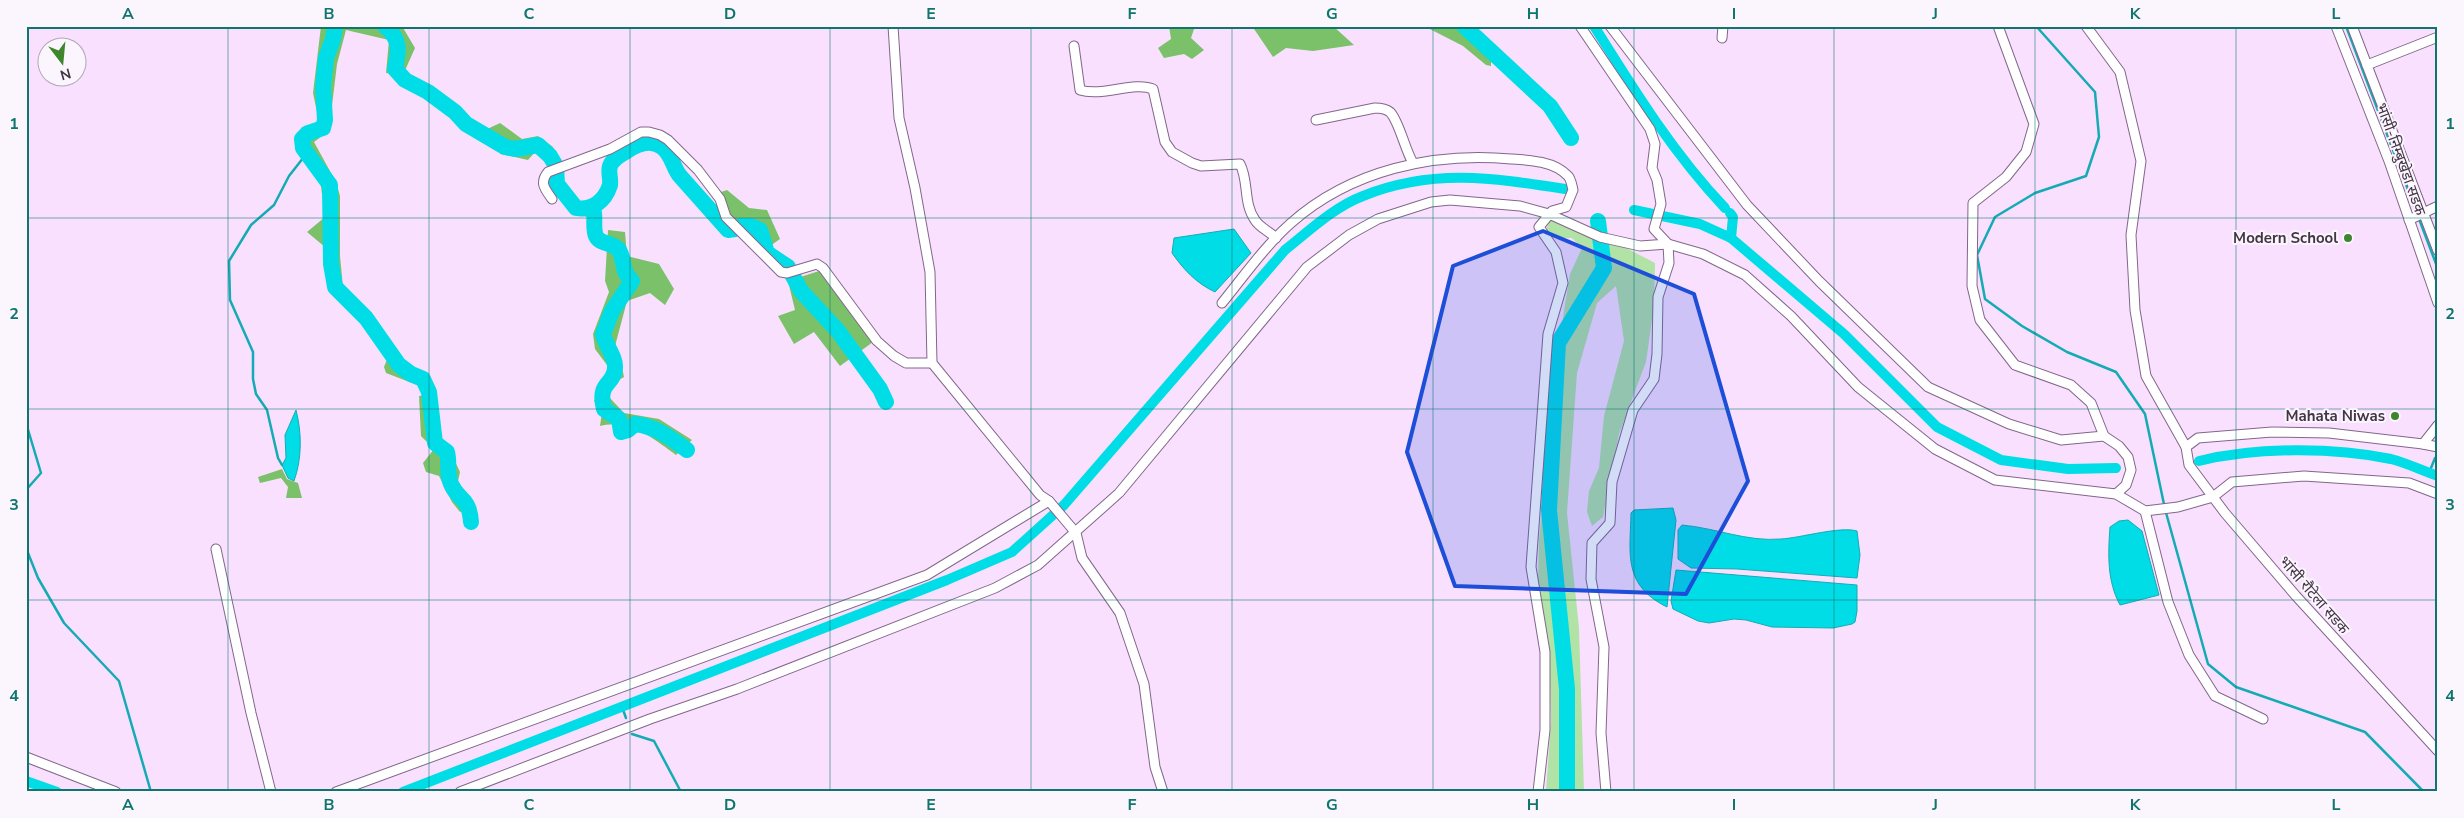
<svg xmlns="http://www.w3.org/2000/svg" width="2464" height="818" viewBox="0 0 2464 818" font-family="'Nunito Sans','Noto Sans Devanagari',sans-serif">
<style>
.green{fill:#b1e2a6}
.forest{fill:#7ac16a}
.water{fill:#00dde6;stroke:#14abb5}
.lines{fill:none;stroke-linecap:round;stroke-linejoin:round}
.stream{stroke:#14abb5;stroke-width:2.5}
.canal{stroke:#00dde6;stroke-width:10}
.river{stroke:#00dde6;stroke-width:16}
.minor-casing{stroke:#826789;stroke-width:11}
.minor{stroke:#fff;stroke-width:9}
.marked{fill:#1d4ed8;fill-opacity:0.2;stroke:#1d4ed8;stroke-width:4;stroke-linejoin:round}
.grid{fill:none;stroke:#0f766e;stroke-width:1;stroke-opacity:0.55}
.poi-dot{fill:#3e862c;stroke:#fbf5fd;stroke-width:2}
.labels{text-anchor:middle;stroke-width:4;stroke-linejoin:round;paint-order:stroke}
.street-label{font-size:15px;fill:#423544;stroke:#fbf5fd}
.poi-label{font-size:15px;font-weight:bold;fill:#423544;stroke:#fbf5fd;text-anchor:end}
.neatline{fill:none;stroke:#0f766e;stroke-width:2}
.grid-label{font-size:16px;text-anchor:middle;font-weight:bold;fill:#0f766e}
</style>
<rect width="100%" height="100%" fill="#f9e0ff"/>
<path class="green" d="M1550,220L1628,249L1655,263L1654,306L1646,362L1619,434L1603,517L1592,526L1587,512L1589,491L1599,468L1604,416L1624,341L1616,286L1597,303L1577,373L1567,513L1579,628L1584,792H1546L1551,721L1549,644L1538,579L1539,540L1553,387L1564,311L1570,274L1582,248L1572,238H1559L1546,230Z"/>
<g class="forest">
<path d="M321,26H402L415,48L403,75L386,73L389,40L346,30L337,64L329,131L314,142L336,182L340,196V256L343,287L355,303L349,311C333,290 322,275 325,247L307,232L325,217L320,179L295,138L302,127L316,128L318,117L313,93Z"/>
<path d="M1169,26H1195L1191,38L1204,50L1192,59L1184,54L1164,58L1158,48L1171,39Z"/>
<path d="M1252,26H1333L1354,45L1313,51L1286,48L1273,57Z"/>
<path d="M1424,26H1460L1491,55V66L1486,65L1463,46Z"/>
<path d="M500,123L522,139L538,136L553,147L558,161L548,166L536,151L528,160L501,154L481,132Z"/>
<path d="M727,190L749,208L767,210L780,239L763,251L728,215L721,192Z"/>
<path d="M608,230L625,232L627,256L659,264L674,289L665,305L650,293L627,301L614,350L622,367L624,377L610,385L609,397L624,413L659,419L692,440L676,455C654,439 630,419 600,426L602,412L594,401L608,372L607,365L595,349L593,334L609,292L605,281Z"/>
<path d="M819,271L873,342L840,366L814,332L794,344L778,316L795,310L788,281Z"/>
<path d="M394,354C402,365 417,371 428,380L412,383L386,373L384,367L388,357Z"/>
<path d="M432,394L435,407L437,438L451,453L460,472L458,481L473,504L460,512L452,502L439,476L426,472L423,463L434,449L421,436L419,396Z"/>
<path d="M282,469L287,479L298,483L302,498H286L288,487L281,478L260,483L258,477Z"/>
</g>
<g class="water">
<path d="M1234,229L1251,253L1215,292C1196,283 1184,270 1172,253L1174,238Z"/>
<path d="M296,410C302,433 302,459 294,481L288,478L282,465L286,458L285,435Z"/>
<path d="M1673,508L1676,520L1667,607C1623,585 1630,555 1631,513L1634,510Z"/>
<path d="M2128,520L2142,531L2159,595L2120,605C2107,581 2108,554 2110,527L2119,521Z"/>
<path d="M1682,525C1716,528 1747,542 1781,539C1800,538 1840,526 1857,531L1860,555L1857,578L1737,569L1691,568L1678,559V530Z"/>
<path d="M1676,570L1857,585V611L1855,622L1852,624L1833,628L1772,627L1746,620L1734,619L1709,623L1698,621L1673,609L1671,601Z"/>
</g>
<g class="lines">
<g class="stream">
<path d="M2036,26L2095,92L2099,137L2086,176L2035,193L1995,217L1977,255L1985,299L2022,326L2067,352L2116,372L2145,414L2165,509L2208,664L2236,687L2365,732L2424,792"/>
<path d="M2346,26L2438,269"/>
<path d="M26,423L41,473L26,490"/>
<path d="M282,465L278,458L267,410L256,394L253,379V352L230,300L229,261L251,225L274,205L289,176L307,153"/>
<path d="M2429,473L2435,458"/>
<path d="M26,548L38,578L64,623L119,681L151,792"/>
<path d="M622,707L626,718"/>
<path d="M632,734L654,741L681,792"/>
</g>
<g class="canal">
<path d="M1594,26C1634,90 1673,153 1725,208"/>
<path d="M1634,210L1700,224L1731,238L1844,334L1937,427L2001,460L2068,469L2116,468"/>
<path d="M1730,213L1733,217L1731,238"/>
<path d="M2199,461C2256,447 2333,447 2391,459C2407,463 2423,471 2438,476"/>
<path d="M26,781L57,792"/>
<path d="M403,792L947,580L1012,552L1064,505L1285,250C1309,231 1334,207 1363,196C1433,168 1494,178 1565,189"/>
</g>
<g class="river">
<path d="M335,26L333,39L326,58L323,87L325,120L323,128L308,133L302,139L303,148L330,185L331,264L335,287L366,318L399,365L411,374L423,379L429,392L435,443L447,452C450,463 446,473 451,484C458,501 469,496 471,522"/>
<path d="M385,26C401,39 399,51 395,69L405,80L428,92L455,112L466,124L505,147L515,149L538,145L550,156L556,166L557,184L576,208C592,211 605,201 610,185C611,179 608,172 610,166C613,158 620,155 627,151C637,144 651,139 662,147C672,154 673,168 680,176C696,194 712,212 728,230L735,229"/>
<path d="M1464,26L1550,106L1571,138"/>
<path d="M589,209L594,213C595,219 593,230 596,236C600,245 613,242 619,250C626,262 620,270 632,281L612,311L603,334C605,345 616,357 615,368C614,386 597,381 604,409L619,419L621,432L628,430L635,424C655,426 671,438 687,450"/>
<path d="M741,226H751L760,230L767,253L788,267L801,291L838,331L880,389L886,402"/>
<path d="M1567,792V689L1549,510L1558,343L1604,268L1598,221"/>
</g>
<g class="minor-casing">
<g id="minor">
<path d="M893,26L899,118L915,188L930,272L932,363L1040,495L1049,501L1076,533L1082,558L1120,613L1144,684L1155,767L1163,792"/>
<path d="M1580,26L1650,129L1655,144L1652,168L1657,180L1661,204L1654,229L1668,244L1669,263L1658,297L1657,354L1654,379L1633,410L1612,482L1610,523L1592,543L1591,579L1604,647L1601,733L1606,792"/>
<path d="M1610,26L1747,205L1819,281L1928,387L2009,424L2061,440L2104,436"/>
<path d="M1998,26L2034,124L2026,152L2006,177L1973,203L1972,286L1980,320L2015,365L2071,385L2091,403L2104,436L2119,446L2128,457L2131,470L2126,485L2116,494"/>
<path d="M2086,26L2120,72L2141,161L2131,235L2135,310L2146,376L2186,447L2189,465L2225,513L2296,596L2438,751"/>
<path d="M2336,26L2389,161L2438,303"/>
<path d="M2352,26L2438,251"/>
<path d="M1722,38L1723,26"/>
<path d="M1074,46L1080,90C1102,97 1134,81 1153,89L1165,142L1172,152L1192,163L1201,166L1240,164C1249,181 1243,203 1255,220C1260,228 1269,231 1276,238"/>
<path d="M2367,65L2438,37"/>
<path d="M1316,120L1375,108C1381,108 1386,109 1390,112C1399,121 1405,150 1413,163"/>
<path d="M552,199C545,189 539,183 548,172L610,149L641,132H649L660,135L668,140L698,170L720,199L726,217L781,272L787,273L817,264L823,268L877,341L894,356L906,363H932"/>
<path d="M2409,220L2438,206"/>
<path d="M1222,303C1244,276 1265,246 1291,223C1351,170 1433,152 1511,159C1529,160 1554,161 1568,176C1571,179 1572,186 1573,190L1566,207L1552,211L1539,227L1556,252L1563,283L1548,334L1531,567L1545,652V730L1538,792"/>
<path d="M2423,444L2438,425"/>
<path d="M2186,447L2198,438L2272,432L2329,433L2423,444L2438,447"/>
<path d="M2145,511L2168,602L2189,655L2215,696L2263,719"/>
<path d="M216,549L251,713L271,792"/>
<path d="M26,757L116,792"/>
<path d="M336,792L927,575L1049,501"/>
<path d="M460,792L650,719L737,689L995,588L1038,565L1119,493L1307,267L1349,235L1378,219L1431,202L1450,200L1520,206L1549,214L1600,237L1640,246L1668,244L1703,254L1745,275L1791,316L1858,387L1935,449L1995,480L2116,494L2145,511L2178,507L2213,497L2232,482L2304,476L2409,483L2438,494"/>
</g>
</g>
<use href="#minor" class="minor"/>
</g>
<path class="marked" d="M1543,231L1694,294L1748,481L1686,594L1455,586L1407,452L1453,266Z"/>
<path class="grid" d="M228,26V792M429,26V792M630,26V792M830,26V792M1031,26V792M1232,26V792M1433,26V792M1634,26V792M1834,26V792M2035,26V792M2236,26V792M26,218H2438M26,409H2438M26,600H2438"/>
<g class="poi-dot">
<circle cx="2348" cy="238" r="5"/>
<circle cx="2395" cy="416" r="5"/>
</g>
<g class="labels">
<g class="street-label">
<text transform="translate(2401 159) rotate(70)" y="5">भांसी-निम्बुखेडा सडक</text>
<text transform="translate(2314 595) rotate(49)" y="5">भांसी रौटेला सडक</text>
</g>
<g class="poi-label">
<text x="2338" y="243">Modern School</text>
<text x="2385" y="421">Mahata Niwas</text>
</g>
</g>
<rect width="2464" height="818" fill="none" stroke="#fbf5fd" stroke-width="55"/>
<g transform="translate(62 62) rotate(164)"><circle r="24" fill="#fbf5fd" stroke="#b1a8b3"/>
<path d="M0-4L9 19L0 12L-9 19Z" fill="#3e862c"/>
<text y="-8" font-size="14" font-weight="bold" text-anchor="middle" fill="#423544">N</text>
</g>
<rect x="28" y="28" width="2408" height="762" class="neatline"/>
<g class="grid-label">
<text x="128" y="19">A</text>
<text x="329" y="19">B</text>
<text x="529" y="19">C</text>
<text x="730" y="19">D</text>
<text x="931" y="19">E</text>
<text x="1132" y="19">F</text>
<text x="1332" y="19">G</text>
<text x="1533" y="19">H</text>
<text x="1734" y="19">I</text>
<text x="1935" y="19">J</text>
<text x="2135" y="19">K</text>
<text x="2336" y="19">L</text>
<text x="14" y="129">1</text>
<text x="2450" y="129">1</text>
<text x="14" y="319">2</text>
<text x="2450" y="319">2</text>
<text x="14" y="510">3</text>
<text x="2450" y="510">3</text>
<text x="14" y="701">4</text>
<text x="2450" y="701">4</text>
<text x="128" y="810">A</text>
<text x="329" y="810">B</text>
<text x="529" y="810">C</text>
<text x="730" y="810">D</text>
<text x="931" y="810">E</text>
<text x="1132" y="810">F</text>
<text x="1332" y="810">G</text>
<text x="1533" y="810">H</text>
<text x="1734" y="810">I</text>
<text x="1935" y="810">J</text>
<text x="2135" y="810">K</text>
<text x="2336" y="810">L</text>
</g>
</svg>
